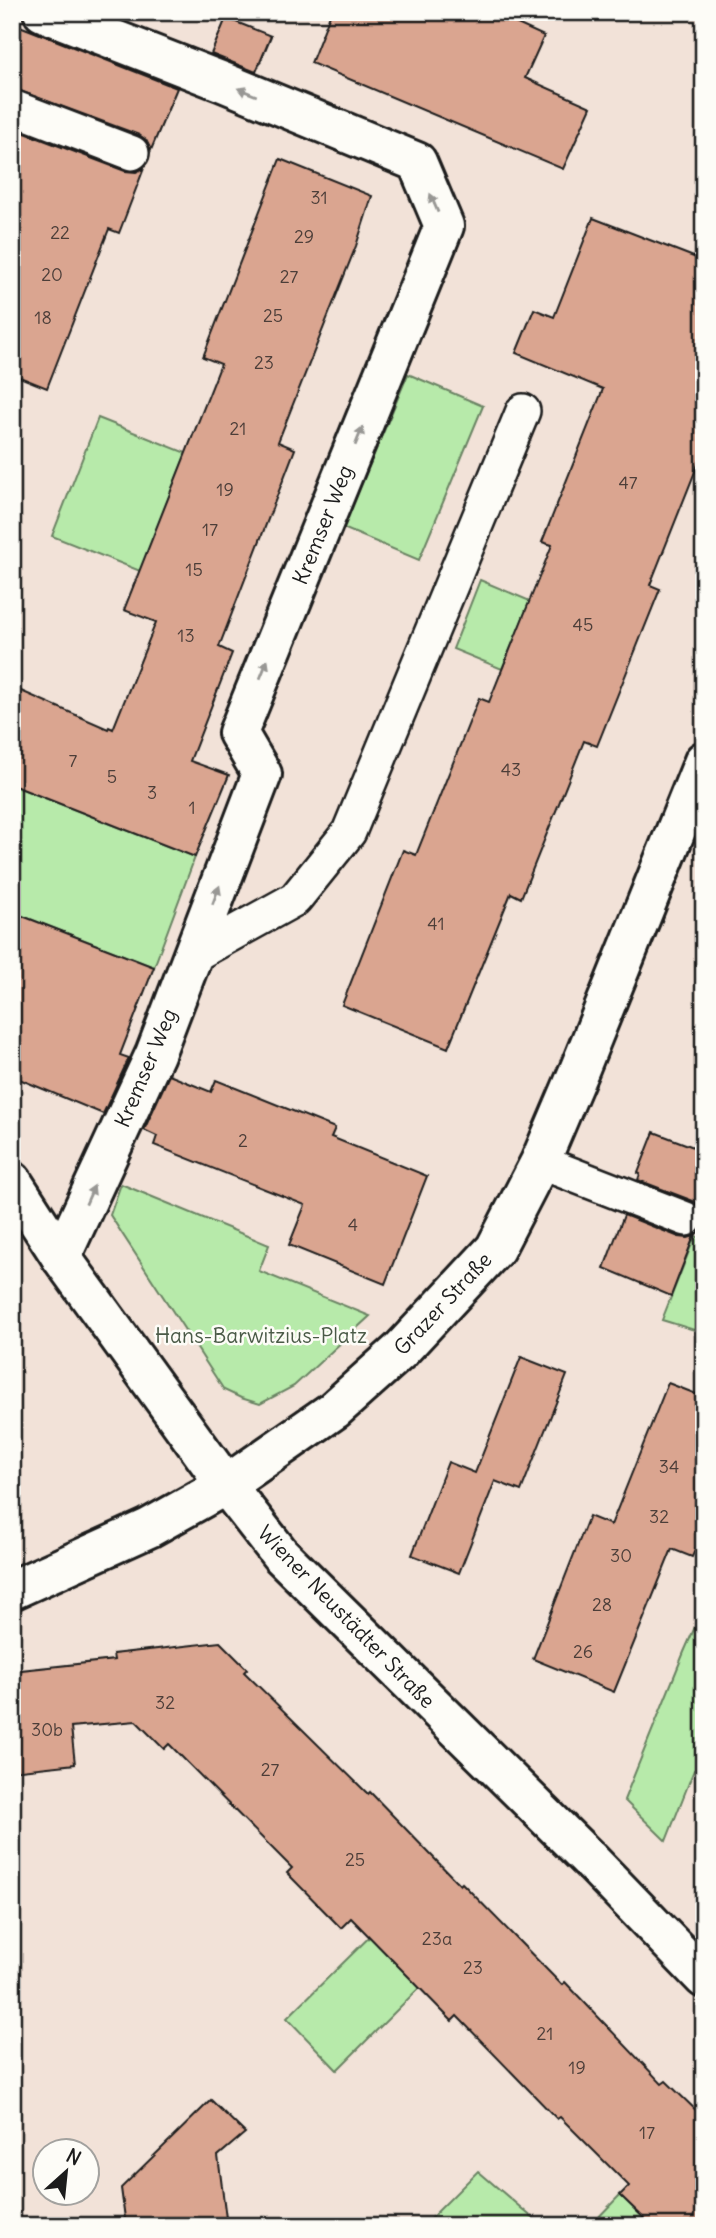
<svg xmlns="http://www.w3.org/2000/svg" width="716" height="2238" viewBox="0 0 716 2238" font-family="Delius,sans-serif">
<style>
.green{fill:#b7eaaa;stroke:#6a8363;stroke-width:2}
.building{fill:#daa590;stroke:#1c1c1c;stroke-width:2}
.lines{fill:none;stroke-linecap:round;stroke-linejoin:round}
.lane-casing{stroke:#1c1c1c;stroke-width:38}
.street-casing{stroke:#1c1c1c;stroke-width:44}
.lane{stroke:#fdfcf7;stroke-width:33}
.street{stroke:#fdfcf7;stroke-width:38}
.oneway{fill:#989794}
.labels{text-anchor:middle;stroke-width:5;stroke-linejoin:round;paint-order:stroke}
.number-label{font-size:18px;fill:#4c3e39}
.street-label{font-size:21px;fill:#1c1c1c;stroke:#fdfcf7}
.park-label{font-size:21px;fill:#4a5a47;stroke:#fdfcf7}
</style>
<rect width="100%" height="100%" fill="#f2e2d8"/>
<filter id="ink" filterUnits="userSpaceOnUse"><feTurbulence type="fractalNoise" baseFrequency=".0143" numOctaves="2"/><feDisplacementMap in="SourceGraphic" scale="14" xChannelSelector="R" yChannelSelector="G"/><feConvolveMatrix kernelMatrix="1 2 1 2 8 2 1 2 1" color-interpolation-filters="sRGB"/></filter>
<g filter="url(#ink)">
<g class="green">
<path d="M408,374L483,406L419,560L343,528Z"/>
<path d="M98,418L186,453L140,571L52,536Z"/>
<path d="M480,580L530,601L502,669L453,649Z"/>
<path d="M12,785L195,857L154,967L12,912Z"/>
<path d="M121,1184L269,1245L259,1271L370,1316L294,1386L260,1404L241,1398L224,1390L110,1215Z"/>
<path d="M695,1236L704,1239V1333L662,1320Z"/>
<path d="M704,1615V1773L694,1770L666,1841L624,1800L684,1652L698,1620Z"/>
<path d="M403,1904L420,1987L337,2070L287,2018Z"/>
<path d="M478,2171L542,2226H423Z"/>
<path d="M620,2195L652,2226H590Z"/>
</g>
<g class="building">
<path d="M331,12H491L544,36L525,78L591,107L563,169L311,63Z"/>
<path d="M226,18L271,36L256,72L211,54Z"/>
<path d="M12,23L177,88L151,150L146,140L139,135L12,88Z"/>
<path d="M12,128L125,171L136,172L144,168L119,233L109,229L47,388L12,374Z"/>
<path d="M280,159L372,196L356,246L278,442L295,449L219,647L232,653L190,761L229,775L195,857L12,785V687L108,729L109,727L113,729L156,622L124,610L221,364L203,357Z"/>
<path d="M593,218L704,261V449L650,585L660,589L597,746L584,741L521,898L511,893L448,1048L342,1005L403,850L416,855L479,698L489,702L552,545L542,542L603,389L516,353L534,309L554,317Z"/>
<path d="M12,912L154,967L120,1055L129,1058L103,1114L12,1076Z"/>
<path d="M169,1075L211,1092L216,1080L335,1128L331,1137L427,1176L385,1284L289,1245L305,1205L154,1145L157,1136L144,1130Z"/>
<path d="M654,1132L704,1151V1213L701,1207L693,1201L638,1180L640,1174L638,1173Z"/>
<path d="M624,1215L679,1237L688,1238L694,1236L671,1296L604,1268Z"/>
<path d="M521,1357L567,1375L521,1491L495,1481L459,1573L412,1555L448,1462L475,1473Z"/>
<path d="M668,1383L704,1397V1530L692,1557L672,1549L614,1692L533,1659L589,1516L611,1525Z"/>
<path d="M220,1642L247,1669L244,1672L368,1794L370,1792L460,1885L462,1883L562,1985L565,1982L662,2084L666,2081L704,2118V2226H652L620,2195L629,2186L560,2117L557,2119L457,2016L452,2021L351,1918L341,1928L287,1873L292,1868L169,1744L164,1749L136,1721L71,1727L75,1764L12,1771V1671L114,1660L113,1654Z"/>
<path d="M211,2100L245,2133L218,2156L227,2226H126L121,2188Z"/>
</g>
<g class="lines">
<g class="lane-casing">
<g id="lane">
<path d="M12,107L132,153"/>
<path d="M192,956L295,899L349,832L523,411"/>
<path d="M540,1162L686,1219"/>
</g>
</g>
<g class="street-casing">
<g id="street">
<path d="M43,12L223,82L417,162L444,226L238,733L262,774L155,1054L61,1257"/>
<path d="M12,1181L61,1257L226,1485L280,1554L589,1859L704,1978"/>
<path d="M12,1590L149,1528L226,1485L334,1410L400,1351L495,1249L540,1162L580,1068L704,761"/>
</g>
</g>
<use href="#lane" class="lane"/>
<use href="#street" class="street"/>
</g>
<defs><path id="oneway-solid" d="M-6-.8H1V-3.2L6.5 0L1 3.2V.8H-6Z" transform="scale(1.75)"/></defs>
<g class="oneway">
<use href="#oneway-solid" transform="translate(247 92) rotate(-158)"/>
<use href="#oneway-solid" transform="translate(434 203) rotate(-113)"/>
<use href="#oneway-solid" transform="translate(359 436) rotate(-68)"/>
<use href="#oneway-solid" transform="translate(264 669) rotate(-68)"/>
<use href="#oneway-solid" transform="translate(216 895) rotate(-69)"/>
<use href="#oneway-solid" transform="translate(90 1195) rotate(-66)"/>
</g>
</g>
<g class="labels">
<g class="number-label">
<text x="319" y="204">31</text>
<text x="60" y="239">22</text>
<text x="304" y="243">29</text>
<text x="52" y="281">20</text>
<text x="289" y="283">27</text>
<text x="273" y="322">25</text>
<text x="43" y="324">18</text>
<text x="264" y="369">23</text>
<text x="238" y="435">21</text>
<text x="628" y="489">47</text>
<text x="225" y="496">19</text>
<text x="210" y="536">17</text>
<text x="194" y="576">15</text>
<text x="583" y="631">45</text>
<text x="186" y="642">13</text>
<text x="73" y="767">7</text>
<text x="511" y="776">43</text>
<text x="112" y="783">5</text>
<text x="152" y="799">3</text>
<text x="192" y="814">1</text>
<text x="436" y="930">41</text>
<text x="243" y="1147">2</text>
<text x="353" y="1231">4</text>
<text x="669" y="1473">34</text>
<text x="659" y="1523">32</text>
<text x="621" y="1562">30</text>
<text x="602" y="1611">28</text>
<text x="583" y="1658">26</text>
<text x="165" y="1709">32</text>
<text x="47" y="1736">30b</text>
<text x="270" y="1776">27</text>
<text x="355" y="1866">25</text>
<text x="437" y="1945">23a</text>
<text x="473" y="1974">23</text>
<text x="545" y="2040">21</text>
<text x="577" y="2074">19</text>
<text x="647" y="2139">17</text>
</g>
<g class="street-label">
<text transform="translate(323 525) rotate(-68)" y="7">Kremser Weg</text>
<text transform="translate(146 1068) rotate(-67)" y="7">Kremser Weg</text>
<text transform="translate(443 1304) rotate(-47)" y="7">Grazer Straße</text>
<text transform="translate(346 1617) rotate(46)" y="7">Wiener Neustädter Straße</text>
</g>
<g class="park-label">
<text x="261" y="1343">Hans-Barwitzius-Platz</text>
</g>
</g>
<rect width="716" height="2238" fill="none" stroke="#fdfcf7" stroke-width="42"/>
<rect x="21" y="21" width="674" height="2196" fill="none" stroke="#1c1c1c" stroke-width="2.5" filter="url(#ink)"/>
<g transform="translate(66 2172) rotate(27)"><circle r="33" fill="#fdfcf7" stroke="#a3a29f" stroke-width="2"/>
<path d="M0-5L12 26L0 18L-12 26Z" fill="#1c1c1c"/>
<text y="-10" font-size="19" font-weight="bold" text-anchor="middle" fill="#1c1c1c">N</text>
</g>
</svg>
